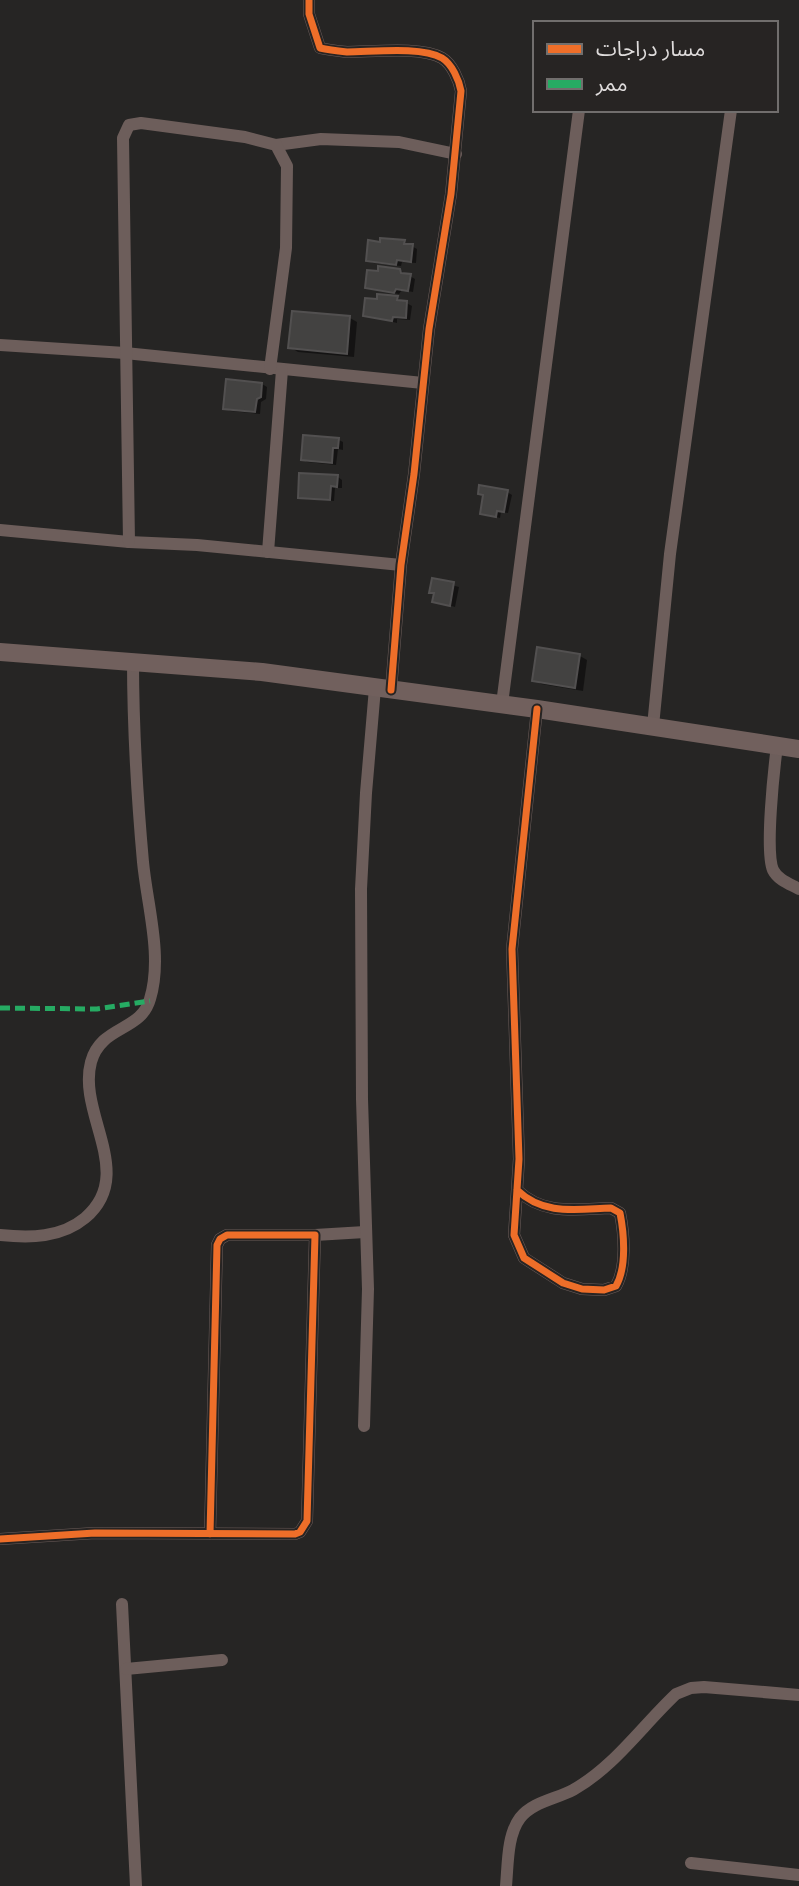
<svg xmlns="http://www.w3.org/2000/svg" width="799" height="1886" viewBox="0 0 799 1886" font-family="'Fira Sans Condensed','Noto Sans Arabic',sans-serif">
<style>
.shadow{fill:#0007}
.building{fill:#434241;stroke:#525050;stroke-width:2}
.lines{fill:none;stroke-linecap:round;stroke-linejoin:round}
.minor{stroke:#6d5e5b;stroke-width:12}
.secondary{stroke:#71605d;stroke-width:18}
.quiet{stroke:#26ab63;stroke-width:5;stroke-dasharray:10 5;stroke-linecap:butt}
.cycleway-casing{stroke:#272423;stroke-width:11}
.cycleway{stroke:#ee6e29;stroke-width:7}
</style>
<rect width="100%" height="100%" fill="#262524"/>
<g class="shadow">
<path d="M404,242L417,249L416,263L402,262L401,266L373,263L368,260Z"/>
<path d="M399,270L415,279L413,292L402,290L399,294L367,287Z"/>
<path d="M397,298L412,306L410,320L397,319V323L365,315Z"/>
<path d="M350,318L357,322L354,357L298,352L290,347Z"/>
<path d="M228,381L262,384L267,387L266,399L261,402L260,414L230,411L225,408Z"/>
<path d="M339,440L343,442V450L338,449L336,465L307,462L303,459Z"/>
<path d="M338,477L342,480V488H335L334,501L304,499L299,497Z"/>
<path d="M507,492L512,495L508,513L501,512L500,518L482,513L485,496L480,493Z"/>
<path d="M433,580L459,587L455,607L434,601L435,594L431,592Z"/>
<path d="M539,649L580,656L587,660L583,691L541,684L534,680Z"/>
</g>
<g class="building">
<path d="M380,238L405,240L404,244H413L411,262L397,260L396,265L366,261L368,240L380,242Z"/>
<path d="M378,266L400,269L401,273L411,274L408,291L396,289L394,293L365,288L367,270L378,271Z"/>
<path d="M377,294L398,296L397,300L407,301L406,318L393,317L392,321L363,316L365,298L377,299Z"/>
<path d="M292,311L350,316L347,354L288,348Z"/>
<path d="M226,379L262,383L261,397L257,399L255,412L223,409Z"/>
<path d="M303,435L339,438L338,448H333L332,463L301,460Z"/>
<path d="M299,473L338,475L337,487L331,486L330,500L298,498Z"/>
<path d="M479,485L508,490L504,512L497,511L496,517L480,514L483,495L478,494Z"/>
<path d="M432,578L454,582L450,606L432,602L434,593H429Z"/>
<path d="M537,647L580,654L575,688L532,681Z"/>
</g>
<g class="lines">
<g class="minor">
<path d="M309,0V14L320,48C329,50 338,51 347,52C372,52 421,46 442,58C452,64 459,80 461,91L451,194L429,329L414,474L401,565L391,690"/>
<path d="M276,145L321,139L399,142L456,154"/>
<path d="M0,345L125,353L423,383"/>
<path d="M0,530L129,542L197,545L401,565"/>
<path d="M129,542L123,138L129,125L141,123L245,137L276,145L287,166L286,248L270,369"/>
<path d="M268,552L282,370"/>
<path d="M502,704L579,110"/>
<path d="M653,726L670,554L731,110"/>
<path d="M777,746C774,769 765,851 773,870C778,880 790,884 799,889"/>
<path d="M517,1190C544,1216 577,1209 611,1208L620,1213C624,1233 627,1267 616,1286L604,1290L582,1289L563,1283L524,1258L514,1235L519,1159L512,949L537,709"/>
<path d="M0,1235C30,1238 61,1238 85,1218C137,1174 77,1114 91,1062C101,1025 141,1032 150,999C163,956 147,905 143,862C137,795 133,727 133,660"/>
<path d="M315,1235L365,1232"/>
<path d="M364,1426L368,1289L362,1099L361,889L366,793L375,688"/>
<path d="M0,1539L95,1533L295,1534L300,1532L307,1521L315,1235H227L220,1239L217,1245L210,1534"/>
<path d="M122,1604L136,1886"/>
<path d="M126,1669L222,1660"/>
<path d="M691,1863L799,1875"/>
<path d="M506,1886C508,1865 507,1835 520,1818C532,1802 556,1799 573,1790C614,1767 642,1726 676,1694L691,1688L704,1687L799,1695"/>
</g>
<path class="secondary" d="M0,652L262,672L537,709L799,749"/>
<path class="quiet" d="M0,1008L97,1009L150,1001"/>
<g class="cycleway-casing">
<g id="cycleway">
<path d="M309,0V14L320,48C329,50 338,51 347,52C372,52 421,46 442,58C452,64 459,80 461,91L451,194L429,329L414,474L401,565L391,690"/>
<path d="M517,1190C544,1216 577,1209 611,1208L620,1213C624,1233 627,1267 616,1286L604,1290L582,1289L563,1283L524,1258L514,1235L519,1159L512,949L537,709"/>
<path d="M0,1539L95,1533L295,1534L300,1532L307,1521L315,1235H227L220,1239L217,1245L210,1534"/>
</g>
</g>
<use href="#cycleway" class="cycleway"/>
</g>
<rect x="533" y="21" width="245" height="91" fill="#272423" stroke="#716e6d" stroke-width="2"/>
<rect x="547" y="44" width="35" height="10" fill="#ee6e29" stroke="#716e6d" stroke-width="2"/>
<text x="596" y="56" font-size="21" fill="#dfdcdc">مسار دراجات</text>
<rect x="547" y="79" width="35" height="10" fill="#26ab63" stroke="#716e6d" stroke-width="2"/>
<text x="596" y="91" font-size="21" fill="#dfdcdc">ممر</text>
</svg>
